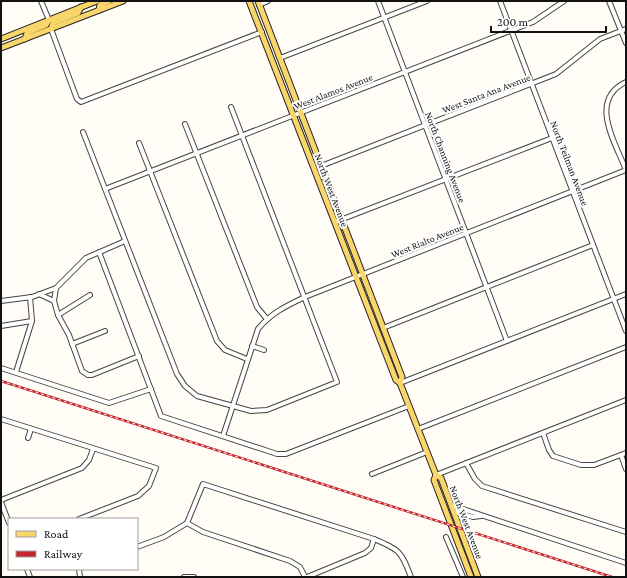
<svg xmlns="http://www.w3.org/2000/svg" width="627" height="578" viewBox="0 0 627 578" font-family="'Crimson Pro',serif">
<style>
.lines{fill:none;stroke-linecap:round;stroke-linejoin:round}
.minor-casing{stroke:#444;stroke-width:6}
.major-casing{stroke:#222;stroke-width:7}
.minor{stroke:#fff;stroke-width:4}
.major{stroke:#f9d66b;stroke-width:5}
.rail-casing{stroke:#c4262e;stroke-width:2.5}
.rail{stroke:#fff;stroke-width:1;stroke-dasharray:3;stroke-linecap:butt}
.labels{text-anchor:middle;stroke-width:4;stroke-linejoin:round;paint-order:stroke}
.street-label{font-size:10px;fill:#111;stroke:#fff}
</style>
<rect width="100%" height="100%" fill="#fffdf5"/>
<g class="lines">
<g class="minor-casing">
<g id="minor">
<path d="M41,1L49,20"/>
<path d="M378,1L507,341"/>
<path d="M500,1L626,331"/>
<path d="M609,1L626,43"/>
<path d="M259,5L268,1"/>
<path d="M51,29L77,99L81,102L262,32"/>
<path d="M280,58L427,1"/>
<path d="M185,124L257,307L266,318"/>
<path d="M83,132L177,374L185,386L197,396L251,411L267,410L337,382L231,107"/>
<path d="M139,143L217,341L225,350L247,359"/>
<path d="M321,166L556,74L600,39L626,29"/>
<path d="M626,170C615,142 588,100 626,82"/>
<path d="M105,189L533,22L564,1"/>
<path d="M335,222L552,138"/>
<path d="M99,252L161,416L277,454H286L409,406"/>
<path d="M39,294L54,301L56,288"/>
<path d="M90,295L58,315L69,335L82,371L88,375H92L139,356"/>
<path d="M1,301L32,297L56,288L86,258L125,241"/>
<path d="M54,301L58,315"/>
<path d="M1,326L32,321"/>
<path d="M383,328L593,245"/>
<path d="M72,344L105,331"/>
<path d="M252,346L264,350"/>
<path d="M1,368L109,403L151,389"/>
<path d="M16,372L32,321L30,297"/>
<path d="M400,383L626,294"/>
<path d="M1,419L156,468L149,486L138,496L79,519"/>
<path d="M418,429L626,347"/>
<path d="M543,433L549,450L553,456L581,465H594L626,453"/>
<path d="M223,436L258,329C271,313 286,306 305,297L626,170"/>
<path d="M28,438L31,429"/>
<path d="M621,455L626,469"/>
<path d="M466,463L475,479L482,486L626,532"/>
<path d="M372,474L427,452"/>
<path d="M436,475L626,400"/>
<path d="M1,500L82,468L89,460L93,449"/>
<path d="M1,502L9,523"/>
<path d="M451,505L626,563"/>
<path d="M453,511L473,517L481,516"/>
<path d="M187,523L203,532L290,561L300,567L305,577"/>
<path d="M446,537L463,577"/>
<path d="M137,547L164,537L187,523L203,484L374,539C400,550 401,551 411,577"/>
<path d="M27,569L30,577"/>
<path d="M79,569L80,577"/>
<path d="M184,577H194"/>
<path d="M307,577L365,553L371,548L374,539"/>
</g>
</g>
<g class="major-casing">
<g id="major">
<path d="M249,1L396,380L400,383L436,475L441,478L478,577"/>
<path d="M258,1L402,377L400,383"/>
<path d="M99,10L100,5L109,1"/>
<path d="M51,29L53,23L78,13L81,7"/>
<path d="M1,39L97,1"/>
<path d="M25,39L27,33L46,25L49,20"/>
<path d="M1,48L123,1"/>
<path d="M436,475L434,480L471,577"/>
</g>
</g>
<use href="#minor" class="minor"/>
<use href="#major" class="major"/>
<g class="rail-casing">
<path id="rail" d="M1,381L612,577"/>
</g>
<use href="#rail" class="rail"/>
</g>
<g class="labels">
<g class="street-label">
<text transform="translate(333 91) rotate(-21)" y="4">West Alamos Avenue</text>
<text transform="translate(486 93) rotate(-21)" y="4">West Santa Ana Avenue</text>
<text transform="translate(446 157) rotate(69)" y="4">North Channing Avenue</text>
<text transform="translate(570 163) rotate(69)" y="4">North Teilman Avenue</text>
<text transform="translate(332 190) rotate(69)" y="4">North West Avenue</text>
<text transform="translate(427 240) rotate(-22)" y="4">West Rialto Avenue</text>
<text transform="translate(467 522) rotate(69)" y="4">North West Avenue</text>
</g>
</g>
<rect width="627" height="578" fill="none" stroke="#111111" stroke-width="4"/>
<rect x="8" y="518" width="130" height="52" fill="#ffffff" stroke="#a0a0a0"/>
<rect x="16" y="531" width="20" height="6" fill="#f9d66b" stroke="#a0a0a0"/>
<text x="44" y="538" font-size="12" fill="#111111">Road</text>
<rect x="16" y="551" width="20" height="6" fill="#c4262e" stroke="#a0a0a0"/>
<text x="44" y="558" font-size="12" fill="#111111">Railway</text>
<path d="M491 26v6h115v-6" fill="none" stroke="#111111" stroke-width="2"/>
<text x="497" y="26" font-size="12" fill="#111111" stroke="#ffffff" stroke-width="3" paint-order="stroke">200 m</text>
</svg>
